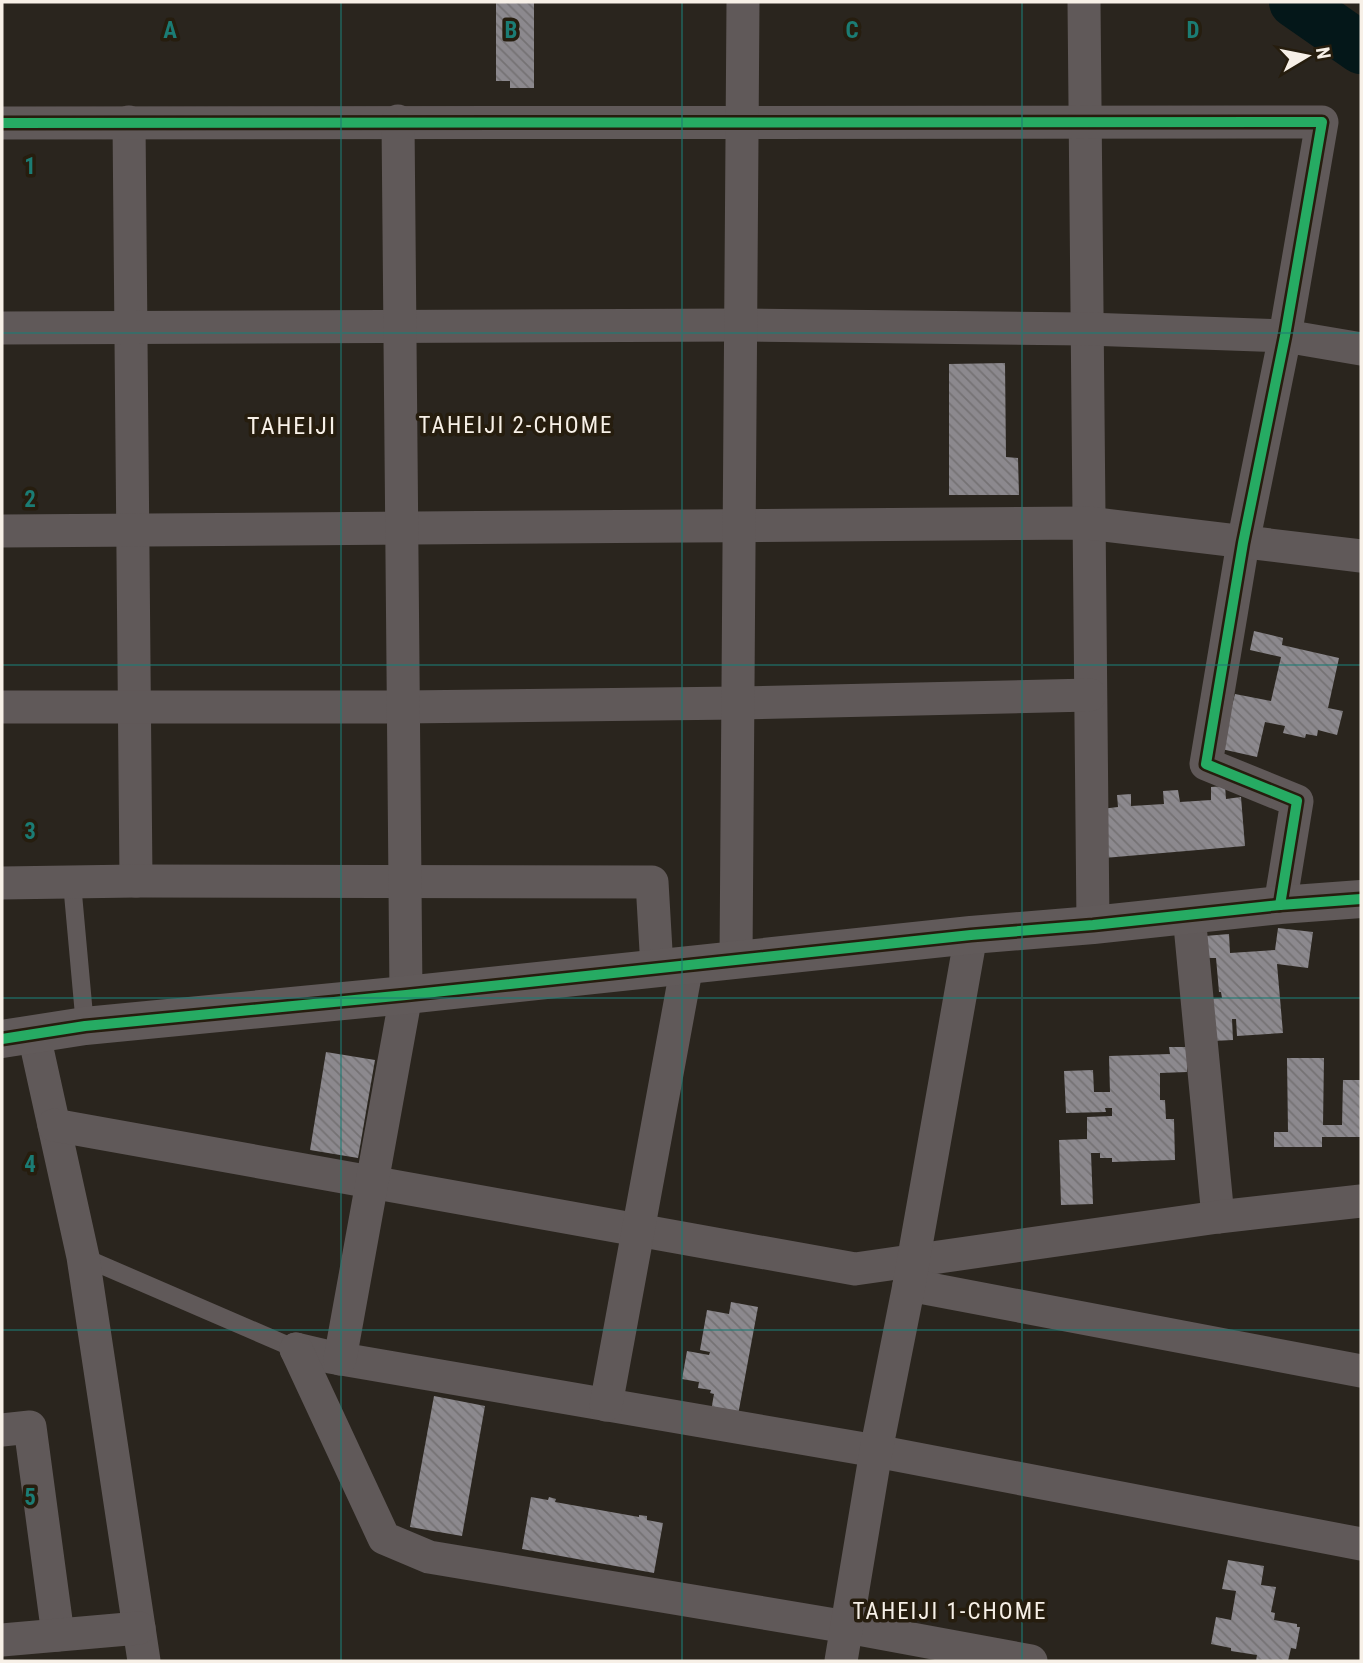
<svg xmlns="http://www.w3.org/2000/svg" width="1363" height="1663" viewBox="0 0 1363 1663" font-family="'Roboto Condensed',sans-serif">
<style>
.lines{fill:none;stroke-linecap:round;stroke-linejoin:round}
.river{stroke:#041719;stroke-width:52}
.building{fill:url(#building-back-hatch)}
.lane{stroke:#605959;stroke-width:18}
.street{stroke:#605959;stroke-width:33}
.secondary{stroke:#615a5a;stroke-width:38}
.cycleway-casing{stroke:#261d0e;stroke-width:15}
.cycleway{stroke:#26ab63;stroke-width:10}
.grid{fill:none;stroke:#1b7c74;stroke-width:2;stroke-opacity:0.55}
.labels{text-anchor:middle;stroke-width:7;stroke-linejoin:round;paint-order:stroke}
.neighbourhood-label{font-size:23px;letter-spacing:2px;fill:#f7f0e7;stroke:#261d0e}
.quarter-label{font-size:24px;letter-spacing:2px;fill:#f7f0e7;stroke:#261d0e}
.grid-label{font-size:23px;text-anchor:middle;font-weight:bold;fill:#1b7c74;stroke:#261d0e;stroke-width:7;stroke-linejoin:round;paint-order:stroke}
</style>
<defs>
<pattern id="building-back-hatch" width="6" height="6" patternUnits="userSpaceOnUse" patternTransform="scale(1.75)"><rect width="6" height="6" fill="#8c898e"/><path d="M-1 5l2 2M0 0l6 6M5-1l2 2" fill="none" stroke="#757274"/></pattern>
</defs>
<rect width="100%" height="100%" fill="#2a251e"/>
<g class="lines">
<path class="river" d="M1295,2L1361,48"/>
</g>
<g class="building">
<path d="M496,2H534V88H510V81H496Z"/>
<path d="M1005,363L1006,457L1018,458L1019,495H949V364Z"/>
<path d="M1254,631L1283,638L1282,645L1339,658L1328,708L1343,711L1337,735L1318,730L1317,736L1306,734L1305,738L1283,733L1285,726L1265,722L1257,757L1217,748L1228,721L1235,694L1271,701L1281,657L1250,650Z"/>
<path d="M1225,786L1226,799L1241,797L1245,846L1104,858L1101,809L1118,807L1117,795L1131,794V806L1164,804L1163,791L1178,790L1180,802L1211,800V787Z"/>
<path d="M1278,928L1313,932L1308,968L1277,964L1283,1033L1237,1036L1236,1019H1232L1233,1040L1212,1041L1208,999L1222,998L1221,992H1219L1216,958H1207L1205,936L1229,934L1230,953L1275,950Z"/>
<path d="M1169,1047H1187V1072L1160,1073V1100H1165L1166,1119H1174L1175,1160L1112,1162V1158H1100V1153H1091L1093,1204L1061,1205L1059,1140L1087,1139V1117L1112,1116V1108H1105L1106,1112L1066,1113L1064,1071L1093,1070L1094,1092H1110L1109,1056L1170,1054Z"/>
<path d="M326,1052L375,1060L358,1158L310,1150Z"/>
<path d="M1287,1058H1324L1323,1125H1342L1343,1080H1361V1137H1322V1147H1274V1132H1288Z"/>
<path d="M731,1302L758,1307L738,1415L711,1411L714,1394L710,1393L711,1390L698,1388L699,1382L682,1379L687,1351L709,1355L710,1352L700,1350L707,1310L729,1314Z"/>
<path d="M434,1396L485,1406L462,1536L410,1527Z"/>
<path d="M531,1497L548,1500L549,1497L556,1499L555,1502L639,1517V1515L647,1516V1520L663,1523L654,1573L522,1549Z"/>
<path d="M1228,1560L1264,1566L1261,1585L1276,1587L1271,1612L1275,1613L1274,1620L1297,1624V1627H1300L1296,1649L1291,1648L1288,1661H1256L1257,1655L1231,1651V1648L1211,1644L1216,1617L1231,1620L1236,1591L1222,1589Z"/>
</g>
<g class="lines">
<g class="lane">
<path d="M72,883L85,1026"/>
<path d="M83,1257L296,1349"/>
</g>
<g class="street">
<path d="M1084,2L1093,925"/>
<path d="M129,122L136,881"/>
<path d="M2,123L1322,122L1285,336L1243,543L1206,764L1297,801L1280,905"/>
<path d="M2,328L741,325L1087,329L1285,336L1361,349"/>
<path d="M2,531L1088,523L1361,556"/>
<path d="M2,707H403L738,703L1090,695"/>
<path d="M2,883L136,881L652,882L657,968"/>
<path d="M1189,915L1218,1217"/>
<path d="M736,960L743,2"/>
<path d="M34,1035L83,1257L144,1661"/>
<path d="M54,1125L855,1269L1218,1217L1361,1201"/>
<path d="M909,1285L1361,1371"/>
<path d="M296,1349L330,1357L876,1451L1361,1544"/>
<path d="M296,1349L384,1538L429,1557L847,1627L1031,1661"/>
<path d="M340,1359L406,995L398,121"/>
<path d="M606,1405L687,965"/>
<path d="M2,1430L30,1427L58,1635"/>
<path d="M2,1640L139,1628"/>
<path d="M841,1661L876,1451L909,1285L971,935"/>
</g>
<path class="secondary" d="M2,1039L85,1026L406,995L971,935L1093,925L1280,905L1361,899"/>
<g class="cycleway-casing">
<g id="cycleway">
<path d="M2,123L1322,122L1285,336L1243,543L1206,764L1297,801L1280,905"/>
<path d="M2,1039L85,1026L406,995L971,935L1093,925L1280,905L1361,899"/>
</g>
</g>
<use href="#cycleway" class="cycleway"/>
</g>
<path class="grid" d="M341,2V1661M682,2V1661M1022,2V1661M2,333H1361M2,665H1361M2,998H1361M2,1330H1361"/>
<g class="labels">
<g class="neighbourhood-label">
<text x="516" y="433">TAHEIJI 2-CHOME</text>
<text x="950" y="1619">TAHEIJI 1-CHOME</text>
</g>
<g class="quarter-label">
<text x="292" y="434">TAHEIJI</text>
</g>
</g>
<g class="grid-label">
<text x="170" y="38">A</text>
<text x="511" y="38">B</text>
<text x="852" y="38">C</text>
<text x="1193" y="38">D</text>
<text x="30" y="174">1</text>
<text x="30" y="507">2</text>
<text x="30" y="839">3</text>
<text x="30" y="1172">4</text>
<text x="30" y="1505">5</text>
</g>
<rect width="1363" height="1663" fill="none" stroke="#f7f0e7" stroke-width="7"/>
<g transform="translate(1307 56) rotate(80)" stroke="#261d0e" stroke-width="5" paint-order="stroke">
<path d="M0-5L12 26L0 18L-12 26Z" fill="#f7f0e7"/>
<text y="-10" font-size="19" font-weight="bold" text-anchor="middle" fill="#f7f0e7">N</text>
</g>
</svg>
